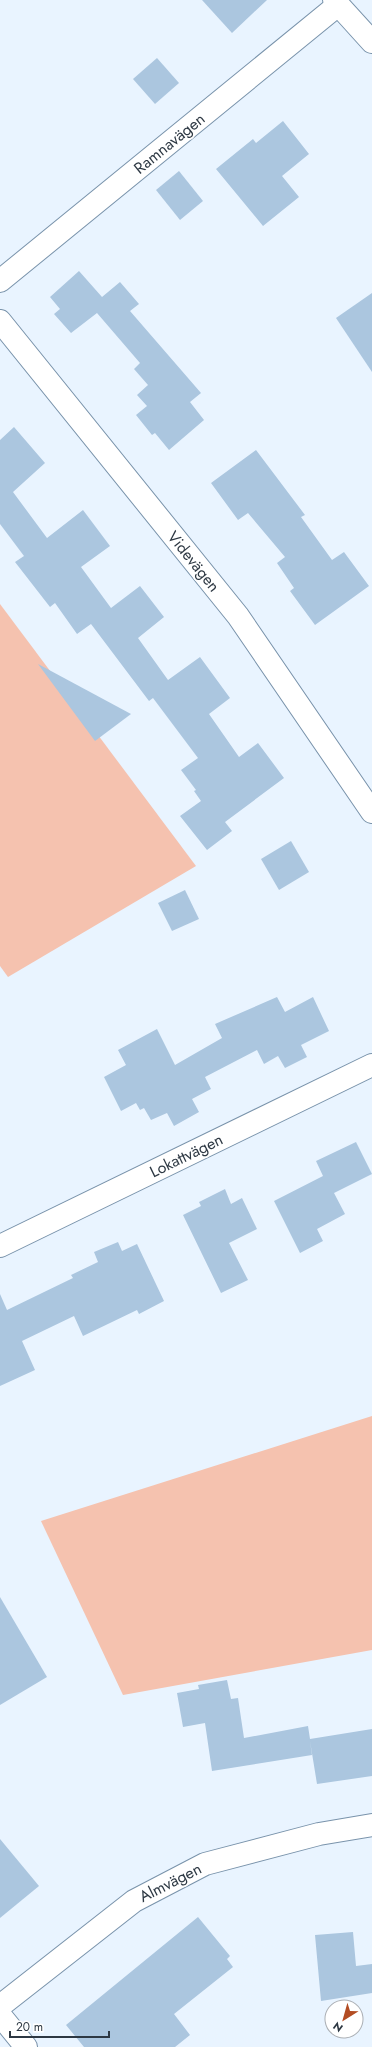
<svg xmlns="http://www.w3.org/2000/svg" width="372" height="2047" viewBox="0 0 372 2047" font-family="Jost,sans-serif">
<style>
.green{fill:#f5c2af}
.building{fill:#abc6df}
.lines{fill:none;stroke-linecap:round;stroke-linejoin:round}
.minor-casing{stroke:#7993ab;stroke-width:24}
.minor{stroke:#fff;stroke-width:22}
.labels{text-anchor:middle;stroke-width:3.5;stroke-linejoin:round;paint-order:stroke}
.street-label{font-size:16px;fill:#2d3843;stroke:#fff}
</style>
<rect width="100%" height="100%" fill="#e9f4ff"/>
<g class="green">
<path d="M0,604L196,866L8,977L0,966Z"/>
<path d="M372,1416V1650L123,1695L41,1521Z"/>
</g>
<g class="building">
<path d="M202,0H267L232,33Z"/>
<path d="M157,58L179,83L155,104L133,79Z"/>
<path d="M283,121L309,154L282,176L299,197L263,226L216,169L253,139L256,143Z"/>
<path d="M179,171L203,201L180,220L156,190Z"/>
<path d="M79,271L102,297L120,282L139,304L130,311L201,393L190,402L204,420L169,450L155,433L152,435L136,415L147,406L137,395L148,385L134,369L140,363L97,313L71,333L54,314L60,309L50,297Z"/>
<path d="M372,293V372L336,318Z"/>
<path d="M14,427L45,463L13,492L47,538L83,510L110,546L81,567L111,608L140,586L164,617L138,638L168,680L200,657L230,698L209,714L239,757L258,743L284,778L225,822L232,831L207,850L180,816L201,801L194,791L196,790L181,770L198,758L153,698L149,701L91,624L77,634L55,603L50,607L15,562L24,556L0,524V440Z"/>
<path d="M256,450L305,515L301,517L332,560L344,552L369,586L315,625L290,591L294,588L277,563L285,557L248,513L238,520L211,483Z"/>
<path d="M38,664L131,714L95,741Z"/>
<path d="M291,841L309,872L279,890L261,859Z"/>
<path d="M185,890L199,919L172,931L158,903Z"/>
<path d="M277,997L285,1012L313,997L329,1031L301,1045L307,1057L285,1068L278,1056L264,1064L257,1050L205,1077L211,1089L192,1099L199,1112L174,1126L167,1113L151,1120L144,1108L140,1110L136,1103L121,1111L104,1077L126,1065L118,1050L157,1029L175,1065L222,1038L215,1024Z"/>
<path d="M356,1142L372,1174L334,1193L345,1214L317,1229L323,1241L300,1253L274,1201L323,1176L316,1161Z"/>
<path d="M225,1189L231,1204L242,1198L257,1229L229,1243L248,1280L221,1293L183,1215L201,1206L199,1202Z"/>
<path d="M118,1242L122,1251L137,1244L164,1301L139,1314L137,1310L83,1336L74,1316L22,1341L35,1370L0,1386V1294L7,1310L73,1278L71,1275L98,1262L94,1252Z"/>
<path d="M0,1597L47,1677L0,1705Z"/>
<path d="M227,1680L231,1699L238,1698L244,1738L308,1726L310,1739L372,1729V1776L317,1784L310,1741L312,1755L212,1771L205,1723L183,1727L177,1693L199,1689L198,1685Z"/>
<path d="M0,1839L39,1886L0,1918Z"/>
<path d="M198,1917L230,1956L227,1959L233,1967L174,2014L190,2035L175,2047H84L66,2025Z"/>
<path d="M353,1932L356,1966L372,1964V1993L321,2001L315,1935Z"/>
</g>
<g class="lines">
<g class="minor-casing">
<g id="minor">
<path d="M334,0L372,42"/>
<path d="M0,281L338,5"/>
<path d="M0,321L238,616L372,812"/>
<path d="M0,1246L372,1065"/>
<path d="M0,2006L134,1901L205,1864L319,1834L372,1825"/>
<path d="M0,2015L26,2047"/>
</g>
</g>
<use href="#minor" class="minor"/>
</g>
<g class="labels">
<g class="street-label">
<text transform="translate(169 143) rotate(-39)" y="6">Ramnavägen</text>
<text transform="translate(194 561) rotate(51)" y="6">Videvägen</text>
<text transform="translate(186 1155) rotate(-26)" y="6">Lokattvägen</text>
<text transform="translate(170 1882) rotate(-27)" y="6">Almvägen</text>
</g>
</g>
<g transform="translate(344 2019) rotate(217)"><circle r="19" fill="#ffffff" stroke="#abafb4"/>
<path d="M0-3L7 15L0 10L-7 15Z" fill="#b34d23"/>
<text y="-6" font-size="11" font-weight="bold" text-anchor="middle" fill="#2d3843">N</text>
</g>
<path d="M10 2031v6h99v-6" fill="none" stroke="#2d3843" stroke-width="2"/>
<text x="16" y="2031" font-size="12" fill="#2d3843" stroke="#ffffff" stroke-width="3" paint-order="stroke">20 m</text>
</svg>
